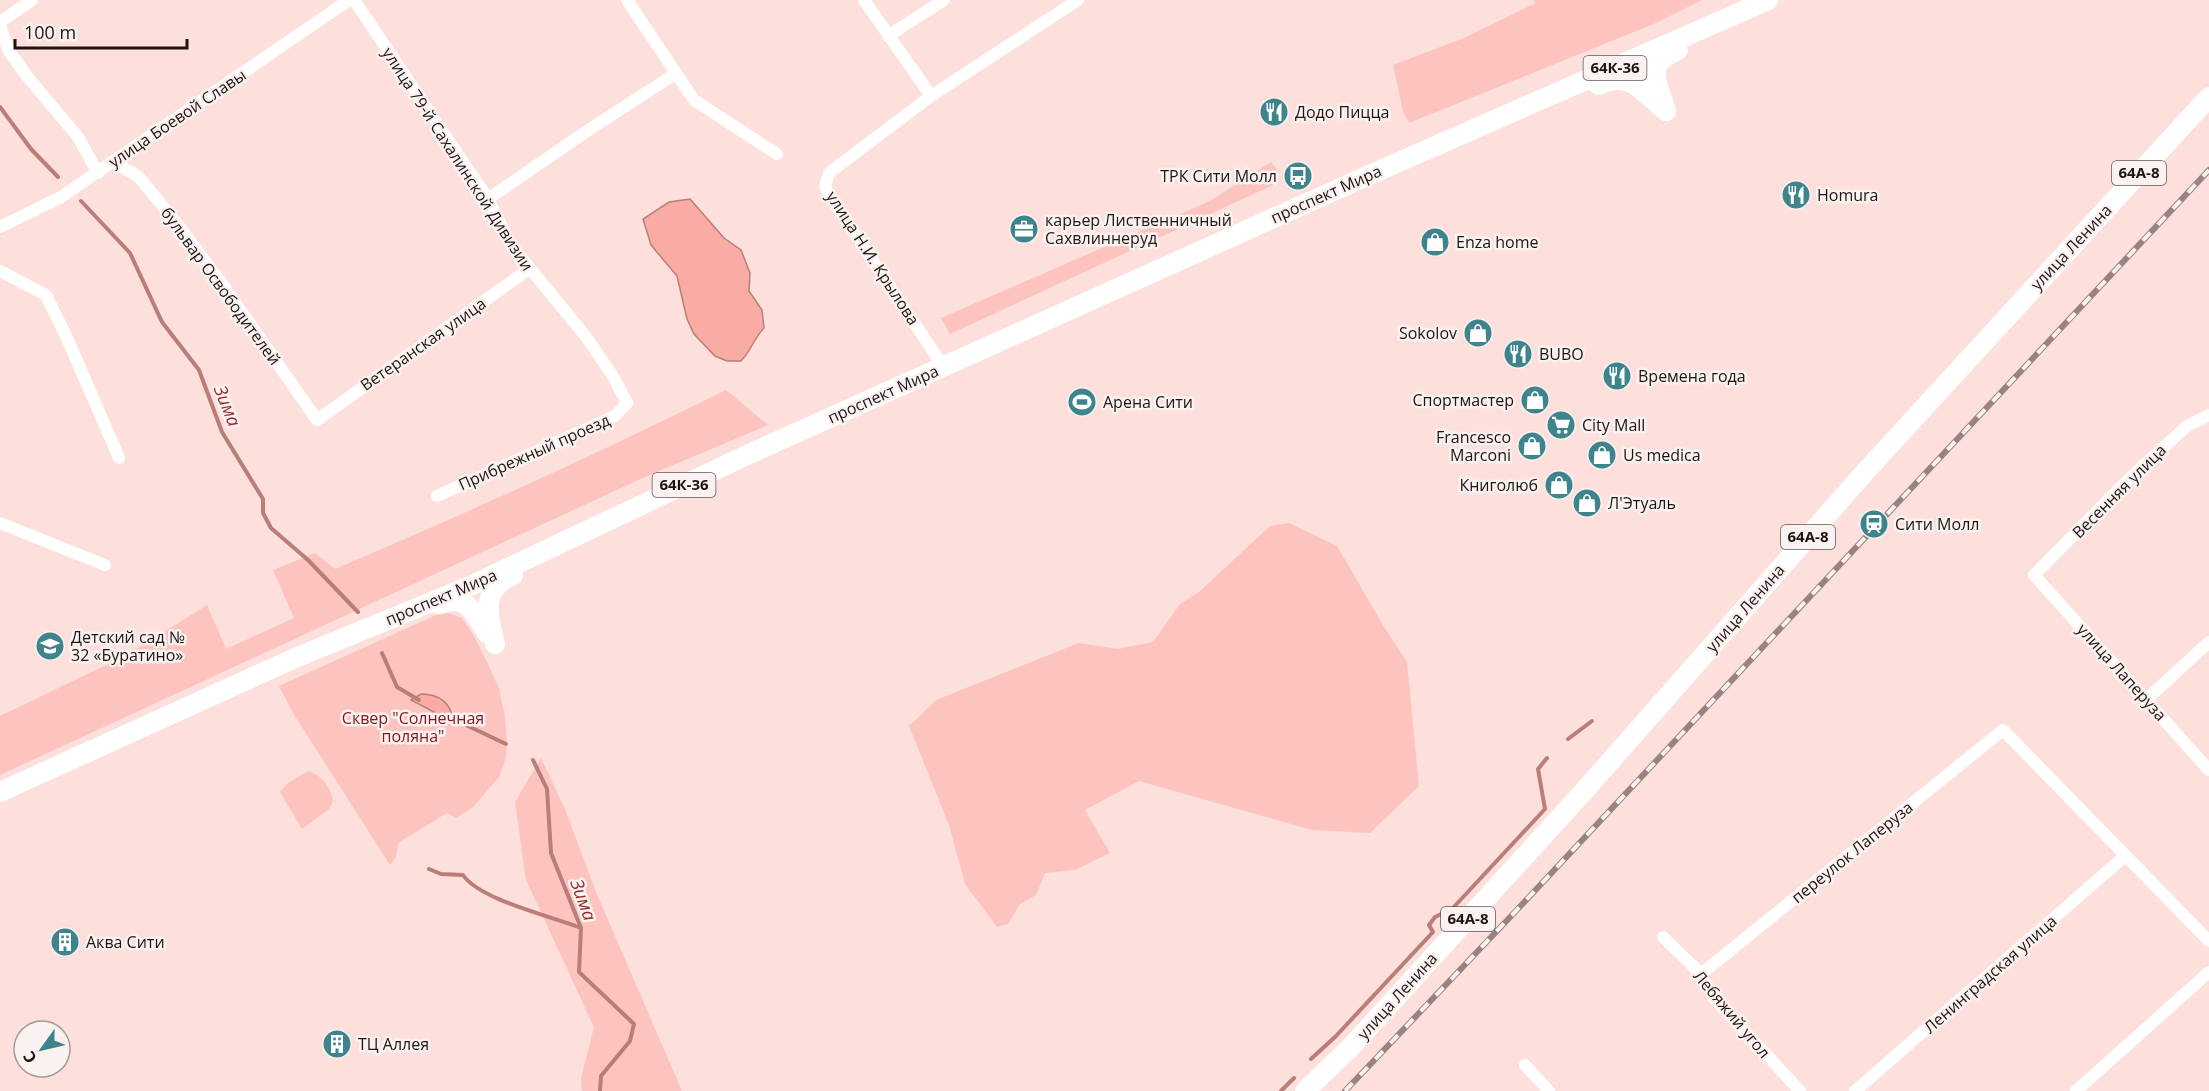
<svg xmlns="http://www.w3.org/2000/svg" width="2209" height="1091" viewBox="0 0 2209 1091" font-family="'Open Sans',sans-serif">
<style>
.green{fill:#fdc4bf}
.water{fill:#faaba4;stroke:#b97e78;stroke-width:1.5}
.lines{fill:none;stroke-linecap:round;stroke-linejoin:round}
.stream{stroke:#b97e78;stroke-width:4}
.minor{stroke:#fff;stroke-width:12}
.primary{stroke:#fff;stroke-width:20}
.rail-casing{stroke:#998381;stroke-width:6}
.rail{stroke:#faf2f1;stroke-width:4;stroke-dasharray:11;stroke-linecap:butt}
.labels{text-anchor:middle;stroke-width:5;stroke-linejoin:round;paint-order:stroke}
.shield{fill:#faf2f1;stroke:#615756;stroke-width:1.5}
.shield-label{font-size:15px;font-weight:bold;fill:#201413}
.poi-label{font-size:16px;fill:#201413;stroke:#faf2f1;text-anchor:start}
.street-label{font-size:16px;fill:#201413;stroke:#faf2f1}
.park-label{font-size:16px;fill:#86151b;stroke:#faf2f1}
.water-label{font-size:18px;font-style:italic;fill:#982929;stroke:#faf2f1}
</style>
<rect width="100%" height="100%" fill="#fddfdc"/>
<g class="green">
<path d="M1533,0H1702L1656,23L1409,123L1403,111L1393,65L1464,38L1536,3Z"/>
<path d="M1271,162L1279,172L1273,185L950,334L941,318L1210,201Z"/>
<path d="M726,390L768,425L645,477L0,775V716L127,655L207,605L226,649L294,618L273,570L315,553L335,569C467,513 597,454 726,390Z"/>
<path d="M1289,523L1337,546L1386,630L1407,662L1419,786L1370,833L1312,830L1139,781L1085,810L1110,853L1075,870L1045,873L1036,895L1020,904L1008,924L997,927L965,884L949,825L909,726L936,700L1079,643L1118,649L1153,642L1180,604L1199,592L1270,526Z"/>
<path d="M448,613L462,618L473,634L489,666L499,689L505,716L507,743L506,758L499,777L473,807L456,818L447,813L401,841L398,844L396,857L390,865L293,713L279,686L436,615Z"/>
<path d="M541,758L565,809L596,892L682,1091H582L581,1078L594,1027L526,880L515,802Z"/>
<path d="M308,771C323,776 330,786 333,801L329,809L302,829L280,792L288,783Z"/>
</g>
<g class="water">
<path d="M690,199L724,238L741,250L750,273L749,291L762,310L764,328C754,338 751,351 741,361H727L715,356L694,334L687,319L677,276L651,245L643,219L669,202Z"/>
<path d="M421,694C439,694 452,703 453,722L411,700Z"/>
</g>
<g class="lines">
<g class="stream">
<path d="M0,107L31,149L58,177"/>
<path d="M81,201L130,253L162,322L199,370L222,432L263,499V513L271,528L308,560L358,612"/>
<path d="M382,653L397,687L419,700"/>
<path d="M449,717L506,744"/>
<path d="M1568,739L1592,721"/>
<path d="M533,760L547,789L551,853L581,928L579,972L634,1024L630,1041L601,1076L600,1091"/>
<path d="M429,869L441,874L463,875C480,900 551,916 581,928"/>
<path d="M1311,1059L1336,1036L1433,932L1429,925L1435,917L1452,909L1545,809L1538,769L1547,758"/>
<path d="M1281,1091L1294,1078"/>
</g>
<g class="minor">
<path d="M354,0L488,199L511,245L587,338L614,378L627,403L615,416L437,496"/>
<path d="M627,0L694,100L777,154"/>
<path d="M864,0L931,96"/>
<path d="M0,22L32,0"/>
<path d="M0,25L9,51L26,75L78,137L98,173"/>
<path d="M888,36L944,0"/>
<path d="M113,162L138,176L179,226L220,281L317,420L529,269"/>
<path d="M488,199L590,129L675,74"/>
<path d="M0,227L61,197L349,0"/>
<path d="M0,271L46,295L67,338L119,458"/>
<path d="M943,366L829,195L825,186L829,173L931,96L1078,0"/>
<path d="M2209,415L2187,426L2133,475L2034,575L2209,770"/>
<path d="M0,523L105,565"/>
<path d="M2147,699L2209,642"/>
<path d="M1663,937L1701,974L1713,997L1800,1091"/>
<path d="M1701,974L2003,730L2209,941"/>
<path d="M1525,1065L1549,1091"/>
<path d="M1855,1091L2125,856"/>
<path d="M2076,1091L2209,972"/>
</g>
<g class="primary">
<path d="M1598,85C1632,70 1641,92 1666,111"/>
<path d="M1666,111C1658,81 1642,66 1678,50"/>
<path d="M440,604C468,593 474,614 487,633"/>
<path d="M495,644C488,614 479,591 513,575"/>
<path d="M0,792L295,658L468,587L747,455L1367,176L1768,0"/>
<path d="M1305,1091L1350,1048L1585,790L1865,472L2209,97"/>
</g>
<g class="rail-casing">
<path id="rail" d="M1345,1091L1514,913L2209,170"/>
</g>
<use href="#rail" class="rail"/>
</g>
<defs>
<g id="restaurant-disc" transform="scale(1.5)"><circle r="9.5" fill="#3d848c" stroke="#faf2f1"/><path d="M-5-6h1v4h1v-4h1v4h1v-4h1v5L-1.5 .5V6h-2V.5L-5-1ZM5-6V6H3V1.5H1.5Q1.5-4 5-6Z" fill="#fff"/></g>
<g id="bus-disc" transform="scale(1.5)"><circle r="9.5" fill="#3d848c" stroke="#faf2f1"/><path d="M-5-6H5V4H4V6H2V4H-2V6H-4V4H-5ZM-3.5-4V0h7V-4ZM-3.5 1.2v1.5H-2V1.2ZM2 1.2v1.5H3.5V1.2Z" fill="#fff"/></g>
<g id="office-disc" transform="scale(1.5)"><circle r="9.5" fill="#3d848c" stroke="#faf2f1"/><path d="M-6-3h4V-5.5h4V-3h4V5H-6ZM-1-4.5V-3h2v-1.5ZM-6 0V1H6V0Z" fill="#fff"/></g>
<g id="shop-disc" transform="scale(1.5)"><circle r="9.5" fill="#3d848c" stroke="#faf2f1"/><path d="M-5-2.5h2.3a2.7 3.5 0 0 1 5.4 0H5L5.5 6h-11ZM-1.5-2.5h3a1.5 2.3 0 0 0-3 0Z" fill="#fff"/></g>
<g id="stadium-disc" transform="scale(1.5)"><circle r="9.5" fill="#3d848c" stroke="#faf2f1"/><path d="M0-5a6.5 5 0 1 0 0 10a6.5 5 0 1 0 0-10ZM-3.5-1.8h7v3.6h-7Z" fill="#fff"/></g>
<g id="supermarket-disc" transform="scale(1.5)"><circle r="9.5" fill="#3d848c" stroke="#faf2f1"/><path d="M-6-5.5h2.5l.6 2H6L4.5 2H-2.5L-4.4-4H-6ZM-1.5 3.2a1.3 1.3 0 1 0 .1 0ZM3 3.2a1.3 1.3 0 1 0 .1 0Z" fill="#fff"/></g>
<g id="station-disc" transform="scale(1.5)"><circle r="9.5" fill="#3d848c" stroke="#faf2f1"/><path d="M-3-6H3Q5-6 5-4V2Q5 4 3 4L4.5 6H3L1.5 4h-3L-3 6H-4.5L-3 4Q-5 4-5 2V-4Q-5-6-3-6ZM-3.5-4v3h7v-3ZM-3.5 1v1.5H-2V1ZM2 1v1.5H3.5V1Z" fill="#fff"/></g>
<g id="school-disc" transform="scale(1.5)"><circle r="9.5" fill="#3d848c" stroke="#faf2f1"/><path d="M0-5L7-2L0 1L-7-2ZM-4 1L0 2.5L4 1V4Q0 6-4 4Z" fill="#fff"/></g>
<g id="building-disc" transform="scale(1.5)"><circle r="9.5" fill="#3d848c" stroke="#faf2f1"/><path d="M-4-6H4V6H1V3H-1V6H-4ZM-2.5-4.3h1.7v1.8h-1.7ZM.8-4.3h1.7v1.8H.8ZM-2.5-1h1.7V.8h-1.7ZM.8-1h1.7V.8H.8Z" fill="#fff"/></g>
</defs>
<g fill-rule="evenodd">
<use href="#restaurant-disc" x="1274" y="112"/>
<use href="#bus-disc" x="1298" y="176"/>
<use href="#restaurant-disc" x="1796" y="195"/>
<use href="#office-disc" x="1024" y="229"/>
<use href="#shop-disc" x="1435" y="242"/>
<use href="#shop-disc" x="1478" y="333"/>
<use href="#restaurant-disc" x="1518" y="354"/>
<use href="#restaurant-disc" x="1617" y="376"/>
<use href="#shop-disc" x="1535" y="400"/>
<use href="#stadium-disc" x="1082" y="402"/>
<use href="#supermarket-disc" x="1561" y="425"/>
<use href="#shop-disc" x="1532" y="446"/>
<use href="#shop-disc" x="1602" y="455"/>
<use href="#shop-disc" x="1559" y="485"/>
<use href="#shop-disc" x="1587" y="503"/>
<use href="#station-disc" x="1874" y="524"/>
<use href="#school-disc" x="50" y="646"/>
<use href="#building-disc" x="65" y="942"/>
<use href="#building-disc" x="337" y="1044"/>
</g>
<g class="labels">
<g class="shield">
<rect x="1583.5" y="56" width="63" height="24" rx="4.5"/>
<rect x="2112" y="161" width="54" height="24" rx="4.5"/>
<rect x="652.5" y="473" width="63" height="24" rx="4.5"/>
<rect x="1781" y="525" width="54" height="24" rx="4.5"/>
<rect x="1441" y="907" width="54" height="24" rx="4.5"/>
</g>
<g class="shield-label">
<text x="1615" y="73">64К-36</text>
<text x="2139" y="178">64А-8</text>
<text x="684" y="490">64К-36</text>
<text x="1808" y="542">64А-8</text>
<text x="1468" y="924">64А-8</text>
</g>
<g class="poi-label">
<text x="1295" y="118">Додо Пицца</text>
<text x="1277" y="182" text-anchor="end">ТРК Сити Молл</text>
<text x="1817" y="201">Homura</text>
<text x="1045" y="226">карьер Лиственничный<tspan x="1045" dy="18">Сахвлиннеруд</tspan></text>
<text x="1456" y="248">Enza home</text>
<text x="1457" y="339" text-anchor="end">Sokolov</text>
<text x="1539" y="360">BUBO</text>
<text x="1638" y="382">Времена года</text>
<text x="1514" y="406" text-anchor="end">Спортмастер</text>
<text x="1103" y="408">Арена Сити</text>
<text x="1582" y="431">City Mall</text>
<text x="1511" y="443" text-anchor="end">Francesco<tspan x="1511" dy="18">Marconi</tspan></text>
<text x="1623" y="461">Us medica</text>
<text x="1538" y="491" text-anchor="end">Книголюб</text>
<text x="1608" y="509">Л'Этуаль</text>
<text x="1895" y="530">Сити Молл</text>
<text x="71" y="643">Детский сад №<tspan x="71" dy="18">32 «Буратино»</tspan></text>
<text x="86" y="948">Аква Сити</text>
<text x="358" y="1050">ТЦ Аллея</text>
</g>
<g class="street-label">
<text transform="translate(177 118) rotate(-34)" y="6">улица Боевой Славы</text>
<text transform="translate(458 159) rotate(57)" y="6">улица 79-й Сахалинской Дивизии</text>
<text transform="translate(1326 194) rotate(-24)" y="6">проспект Мира</text>
<text transform="translate(2071 247) rotate(-47)" y="6">улица Ленина</text>
<text transform="translate(873 258) rotate(57)" y="6">улица Н.И. Крылова</text>
<text transform="translate(221 286) rotate(54)" y="6">бульвар Освободителей</text>
<text transform="translate(423 344) rotate(-35)" y="6">Ветеранская улица</text>
<text transform="translate(883 394) rotate(-24)" y="6">проспект Мира</text>
<text transform="translate(534 452) rotate(-24)" y="6">Прибрежный проезд</text>
<text transform="translate(2119 491) rotate(-45)" y="6">Весенняя улица</text>
<text transform="translate(441 597) rotate(-23)" y="6">проспект Мира</text>
<text transform="translate(1745 608) rotate(-49)" y="6">улица Ленина</text>
<text transform="translate(2122 672) rotate(48)" y="6">улица Лаперуза</text>
<text transform="translate(1852 852) rotate(-39)" y="6">переулок Лаперуза</text>
<text transform="translate(1990 974) rotate(-41)" y="6">Ленинградская улица</text>
<text transform="translate(1397 996) rotate(-48)" y="6">улица Ленина</text>
<text transform="translate(1732 1014) rotate(50)" y="6">Лебяжий угол</text>
</g>
<g class="park-label">
<text x="413" y="724">Сквер "Солнечная<tspan x="413" dy="18">поляна"</tspan></text>
</g>
<g class="water-label">
<text transform="translate(227 406) rotate(68)" y="6">Зима</text>
<text transform="translate(583 900) rotate(70)" y="6">Зима</text>
</g>
</g>
<g transform="translate(42 1049) rotate(236)"><circle r="28" fill="#faf2f1" stroke="#a39998" stroke-width="1.5"/>
<path d="M0-4.5L10 22L0 15L-10 22Z" fill="#3d848c"/>
<text y="-9" font-size="16" font-weight="bold" text-anchor="middle" fill="#201413">С</text>
</g>
<path d="M15 39v9h172v-9" fill="none" stroke="#201413" stroke-width="3"/>
<text x="24" y="39" font-size="18" fill="#201413" stroke="#faf2f1" stroke-width="4.5" paint-order="stroke">100 m</text>
</svg>
